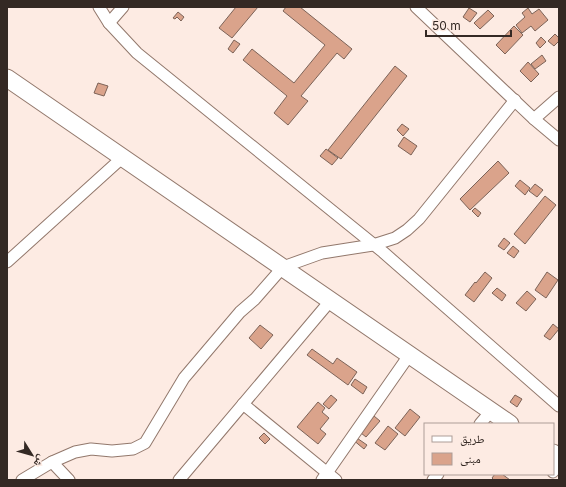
<svg xmlns="http://www.w3.org/2000/svg" width="566" height="487" viewBox="0 0 566 487" font-family="Inter,'Noto Naskh Arabic',sans-serif">
<style>
.building{fill:#daa38b;stroke:#7c6358}
.lines{fill:none;stroke-linecap:round;stroke-linejoin:round}
.street-casing{stroke:#92786c;stroke-width:13}
.primary-casing{stroke:#92786c;stroke-width:19}
.street{stroke:#fff;stroke-width:11}
.primary{stroke:#fff;stroke-width:17}
</style>
<rect width="100%" height="100%" fill="#fdebe3"/>
<g class="building">
<path d="M236,7H258L232,38L219,28Z"/>
<path d="M286,7H300L352,49L344,59L337,53L301,96L308,101L288,125L274,113L287,96L243,60L252,49L294,83L325,45L283,11Z"/>
<path d="M469,8L477,13L470,22L463,17Z"/>
<path d="M528,8L532,14L539,9L548,20L535,31L531,26L522,33L516,25L525,17L522,13Z"/>
<path d="M488,10L494,16L480,29L474,23Z"/>
<path d="M178,12L184,17L181,21L177,17L175,19L173,18Z"/>
<path d="M514,26L523,35L505,54L496,45Z"/>
<path d="M555,34L559,38V41L554,46L548,41Z"/>
<path d="M541,37L546,42L540,48L536,43Z"/>
<path d="M234,40L240,44L233,53L228,49Z"/>
<path d="M542,55L546,61L535,69L531,64Z"/>
<path d="M528,62L539,74L531,82L520,71Z"/>
<path d="M395,66L407,76L341,159L328,150Z"/>
<path d="M98,83L108,86L104,96L94,93Z"/>
<path d="M402,124L409,129L403,136L397,130Z"/>
<path d="M404,137L417,146L411,155L398,146Z"/>
<path d="M326,149L338,158L332,165L320,156Z"/>
<path d="M498,161L509,173L470,210L460,199Z"/>
<path d="M520,180L530,188L525,195L515,186Z"/>
<path d="M535,184L543,190L537,197L529,191Z"/>
<path d="M545,196L556,205L525,244L514,234Z"/>
<path d="M475,208L481,213L478,217L472,211Z"/>
<path d="M504,238L510,243L504,250L498,246Z"/>
<path d="M513,246L519,251L514,258L507,253Z"/>
<path d="M485,272L492,278L474,302L465,295L475,282L476,283Z"/>
<path d="M547,272L558,280L546,298L535,290Z"/>
<path d="M497,288L506,295L502,301L492,293Z"/>
<path d="M527,291L536,299L526,311L516,303Z"/>
<path d="M553,324L559,329L550,340L544,336Z"/>
<path d="M260,325L273,335L261,349L249,338Z"/>
<path d="M312,349L333,364L337,358L357,372L348,385L307,355Z"/>
<path d="M355,379L367,387L363,394L351,385Z"/>
<path d="M331,395L337,400L329,409L323,404Z"/>
<path d="M515,395L522,399L517,407L510,402Z"/>
<path d="M318,402L325,408L322,412L329,418L320,429L326,434L318,444L297,427Z"/>
<path d="M410,409L420,417L405,436L395,428Z"/>
<path d="M374,416L380,421L366,437L361,433Z"/>
<path d="M388,426L398,434L385,450L375,443Z"/>
<path d="M264,433L270,439L265,444L259,438Z"/>
<path d="M354,436L367,445L364,449L352,439Z"/>
<path d="M495,474H502L510,480H494L492,478Z"/>
</g>
<g class="lines">
<g class="street-casing">
<g id="street">
<path d="M99,7L109,23L137,53L383,252L559,406"/>
<path d="M416,7L534,119L559,140"/>
<path d="M109,23L123,7"/>
<path d="M534,119L559,97"/>
<path d="M7,262L123,157"/>
<path d="M243,404L336,480"/>
<path d="M480,424L491,411"/>
<path d="M52,462L69,480"/>
<path d="M553,472L559,463"/>
<path d="M22,480L52,462L75,452L91,449L112,451L133,449L145,443L184,378L240,312L255,299L283,267L322,253L373,245L395,238L407,230L419,219L515,100"/>
<path d="M179,480L331,300"/>
<path d="M322,480L410,354"/>
<path d="M433,480L438,474"/>
</g>
</g>
<g class="primary-casing">
<g id="primary">
<path d="M7,78L510,424"/>
<path d="M553,453L559,457"/>
</g>
</g>
<use href="#street" class="street"/>
<use href="#primary" class="primary"/>
</g>
<rect width="566" height="487" fill="none" stroke="#342924" stroke-width="16"/>
<rect x="424" y="423" width="130" height="52" fill="#fdebe3" stroke="#ad9d97"/>
<rect x="432" y="436" width="20" height="6" fill="#ffffff" stroke="#ad9d97"/>
<text x="460" y="443" font-size="12" fill="#342924">طريق</text>
<rect x="432" y="453" width="20" height="12" fill="#daa38b" stroke="#ad9d97"/>
<text x="460" y="463" font-size="12" fill="#342924">مبنى</text>
<g transform="translate(32 455) rotate(127)" stroke="#fdebe3" stroke-width="3" paint-order="stroke">
<path d="M0-3L7 15L0 10L-7 15Z" fill="#342924"/>
<text y="-6" font-size="11" font-weight="bold" text-anchor="middle" fill="#342924">ش</text>
</g>
<path d="M426 30v6h85v-6" fill="none" stroke="#342924" stroke-width="2"/>
<text x="432" y="30" font-size="12" fill="#342924" stroke="#fdebe3" stroke-width="3" paint-order="stroke">50 m</text>
</svg>
